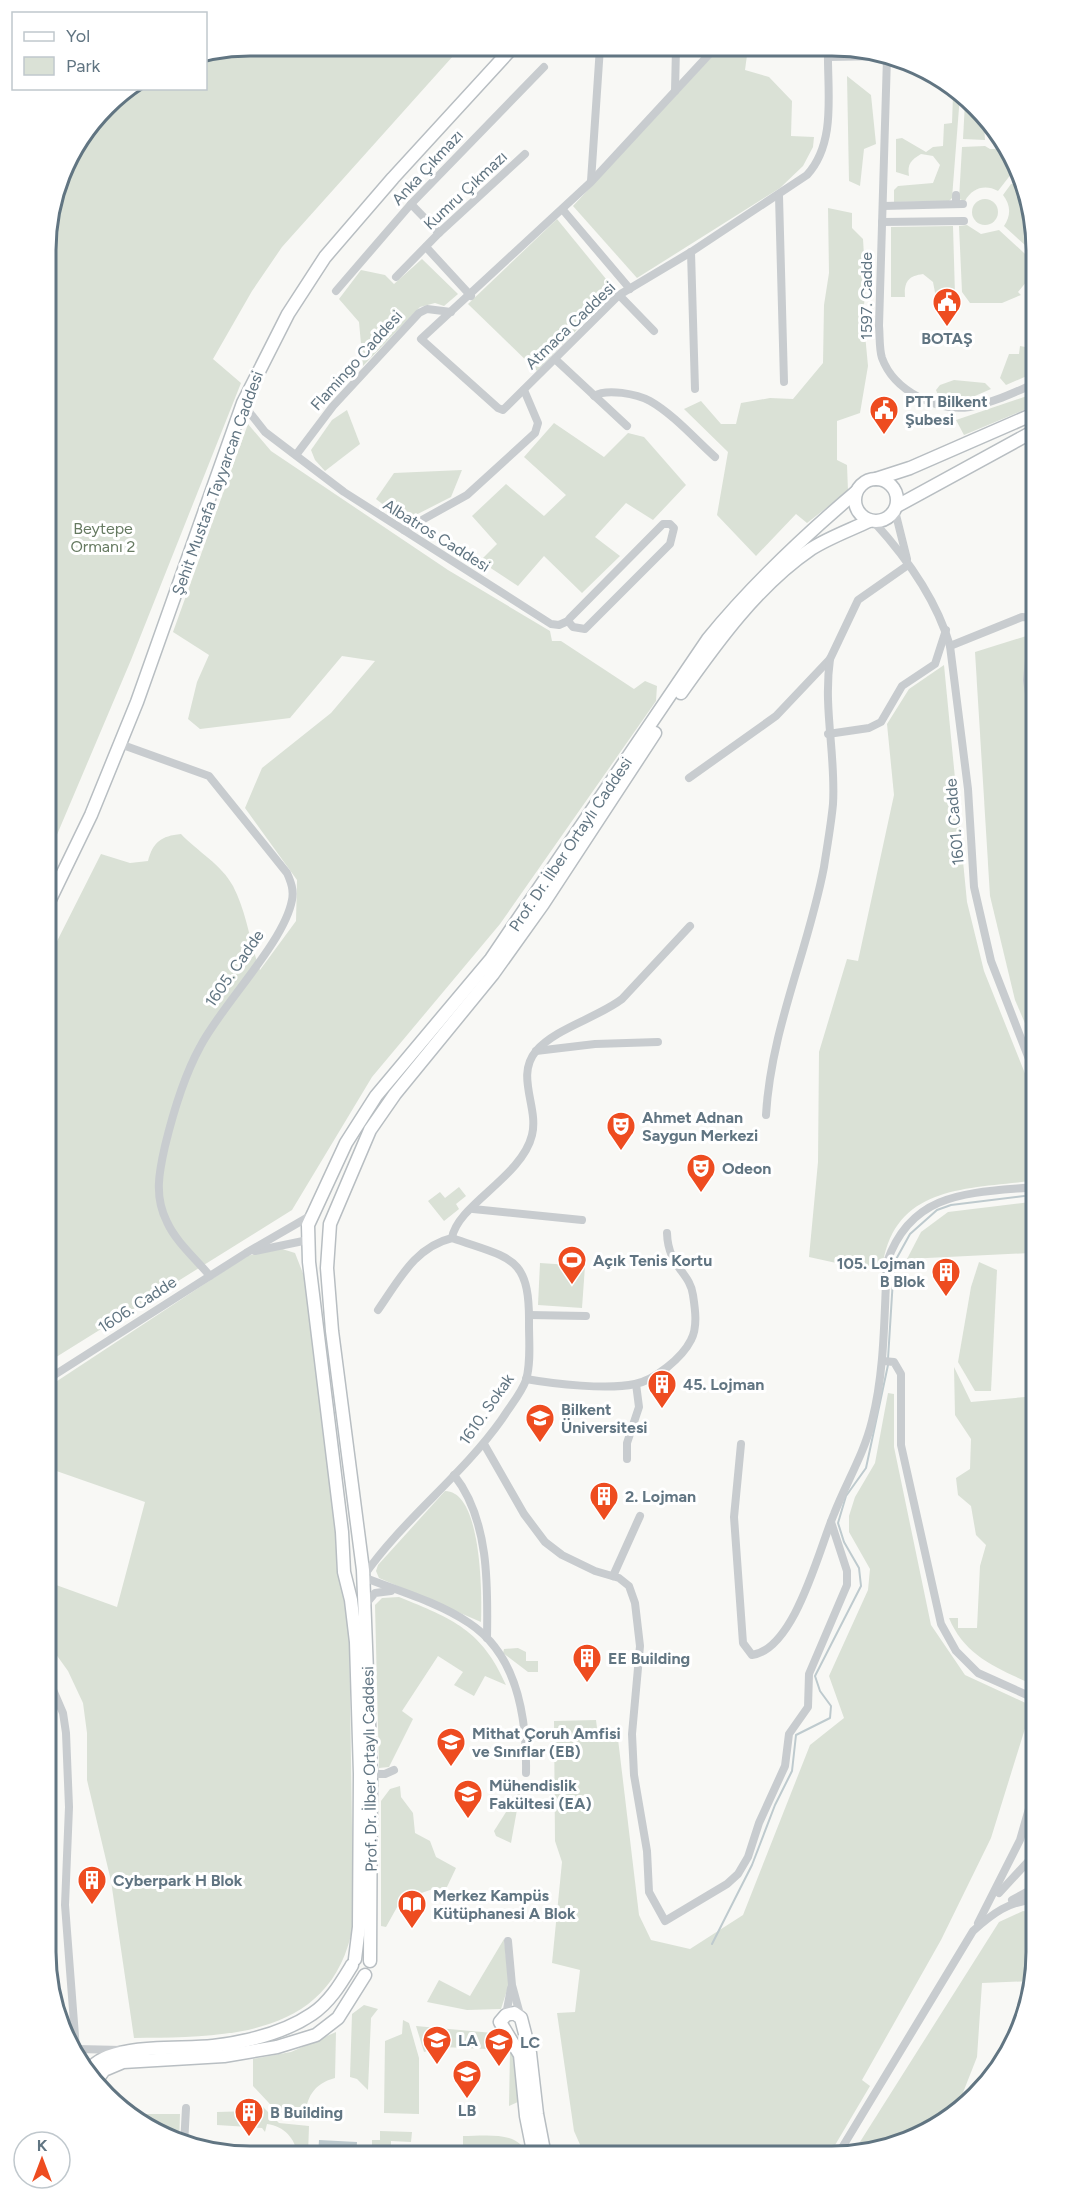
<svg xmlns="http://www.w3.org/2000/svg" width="1081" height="2202" viewBox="0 0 1081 2202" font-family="Figtree,sans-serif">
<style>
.green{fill:#dae1d6}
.water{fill:#becace}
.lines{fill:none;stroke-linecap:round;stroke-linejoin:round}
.stream{stroke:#becace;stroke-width:2}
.secondary-casing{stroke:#b8bec2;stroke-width:15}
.street{stroke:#c8cccf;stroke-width:8}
.secondary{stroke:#fff;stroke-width:12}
.labels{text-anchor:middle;stroke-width:6;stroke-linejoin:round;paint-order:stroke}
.street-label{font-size:16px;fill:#617582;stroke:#fff}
.poi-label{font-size:16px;font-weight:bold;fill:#617582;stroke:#fff;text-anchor:start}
.park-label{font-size:16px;fill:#667a61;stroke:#fff}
.rim{fill:none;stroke:#617582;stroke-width:3}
</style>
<rect width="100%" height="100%" fill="#f8f8f5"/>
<g class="green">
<path d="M250,45L462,46L282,247L252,291L213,359L241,383L131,660L45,863V236L66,159L114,96L126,89L206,88V54Z"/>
<path d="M720,48H748L745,70L769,77L792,101L791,136L814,137L813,147L803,166L780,188L637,278L573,206Z"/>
<path d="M847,76L871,95L876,144L864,149L860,186L849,181Z"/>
<path d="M953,95H960L952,198L949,201L894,202V190L898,186L933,183L940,165L933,156L921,154C911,160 907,164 909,176L896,172V139L902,138L926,152L933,147L943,146L944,124L952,123Z"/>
<path d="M969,99L984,123L985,140L963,139L965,102Z"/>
<path d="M985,146L990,149H997L1006,155L1015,169L998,191C985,184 972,188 965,201L959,199L962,147Z"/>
<path d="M1011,184H1025L1036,255L1004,226C1011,216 1011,205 1003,195Z"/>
<circle cx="985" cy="212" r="13"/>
<path d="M828,208L852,213V228L863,239L866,288L863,313L868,366L860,413L837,421V460L847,465L848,491L807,523L796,514L756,556L717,515L728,452L684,409L701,401L721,424H736L741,403L770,398L793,399L823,363L824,305L829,273Z"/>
<path d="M557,219L615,290L537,371L468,304Z"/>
<path d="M967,225L981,234L999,230L1036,264V278L1032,275L1018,292L1021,295L1002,303H970L962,292L959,226Z"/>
<path d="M953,226L955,295L950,299V303H937L933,282L923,274C908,276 904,282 905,297H891V227Z"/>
<path d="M422,259L458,294L444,306L435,303L420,307L363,366L359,322L339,299L361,270L385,275L394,284Z"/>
<path d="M1020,346L1036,349V372L1006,385L1000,378L1009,354H1019Z"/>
<path d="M954,380L985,383L991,389L968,399L938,395L936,390L940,385Z"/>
<path d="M1036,393V405L964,435L956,420Z"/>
<path d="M347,410L360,444L325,471L315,460L311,450L332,420Z"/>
<path d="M554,423L604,457L628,433L644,437L686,485L653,520L626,503L595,537L620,556L582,593L544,556L518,586L480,561L497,544L472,516L506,484L544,516L566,495L524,457Z"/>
<path d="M248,424L271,451L448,570L550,631L552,641H561L634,689L645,681L657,686L656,701L500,924L372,1077L292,1210L45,1364V965L101,854L130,863L148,861C153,842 161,836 181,834C197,851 222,865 233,886C247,913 250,944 260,970L296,921L297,880L245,808L262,768L331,713L375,661L342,656L290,718L200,729L188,719L197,682L209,655L173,632Z"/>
<path d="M462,470L451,497L404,521L376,499L394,473Z"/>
<path d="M1036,633V1049L1015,1000L990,896L975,652Z"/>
<path d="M944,665L967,902L984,971L1026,1076L1031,1181C964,1189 892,1186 882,1270L859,1268L809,1257L818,1162L819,1052L847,959L858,961L894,795L887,724L909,689Z"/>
<path d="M459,1187L466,1196L456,1204L459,1209L444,1221L428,1201L440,1192L445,1198Z"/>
<path d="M1031,1202L1030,1253L907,1259L921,1232L948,1212Z"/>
<path d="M279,1248L295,1253L304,1276L335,1528L337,1569L349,1621L353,1898C353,1910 354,1924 351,1935C326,2039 221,2037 134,2038L111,1881L87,1780V1733L83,1703L68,1671L45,1639V1581L117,1607L145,1502L45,1467V1389L247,1256Z"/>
<path d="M979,1262L997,1270L991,1391H975L958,1362L971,1287Z"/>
<path d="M540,1263L585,1266L582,1308L538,1305Z"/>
<path d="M954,1367L971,1402L1025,1397L1026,1640L1027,1654L1036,1660V1686C999,1669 965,1657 949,1618H958V1628H977L980,1566L986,1545L976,1535L971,1506L958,1495L956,1478L970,1469L971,1439L955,1415Z"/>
<path d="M888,1393L894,1394V1447L931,1625L965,1675L1032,1706L991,1838L941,1940L862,2080L870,2086L828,2157L585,2156L574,2131L557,2013L575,2012L580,1970L552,1963L562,1862L555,1841L554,1721L596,1720L598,1736L618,1739L639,1915L651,1940L690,1949L743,1915L810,1745L844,1718L829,1676L868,1590L870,1569L849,1532V1516L855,1497L875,1463Z"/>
<path d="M445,1491C482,1491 482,1595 481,1622L379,1578L376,1571L378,1565Z"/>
<path d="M399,1597C453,1619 482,1630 506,1685L485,1676L474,1696L454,1685L463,1672L438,1656L402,1711L413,1719L389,1767L379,1768L375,1605L382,1598Z"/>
<path d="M518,1648L526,1652V1661H538V1672H528L503,1653L504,1649Z"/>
<path d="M400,1786L401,1797L413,1813L415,1833L430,1841L436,1857L456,1868L446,1889L436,1888L401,1900L386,1927L381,1926V1801L390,1789Z"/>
<path d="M518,1793H520L511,1843L496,1836L494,1831Z"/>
<path d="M1023,1911L1036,1913V1966L1032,1981L982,1983L977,2057L955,2113L945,2122L897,2146L853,2153L999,1922Z"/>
<path d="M504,1939L509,1984L501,2009L467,2010L427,2002L439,1980L470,1996Z"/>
<path d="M364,2005L378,2009L371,2018L368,2090L357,2079L350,2077L352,2014Z"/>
<path d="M403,2020L409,2023L419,2058V2114L384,2113L385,2041L402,2034Z"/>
<path d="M416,2026L493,2033L507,2039L517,2056L520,2101L509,2106L510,2050L442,2047L424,2052Z"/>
<path d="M336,2032L335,2078C313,2084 306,2098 305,2119L282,2117L253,2086V2059L291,2052Z"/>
<path d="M254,2098L279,2123L309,2126L308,2155H297C296,2139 284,2126 267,2124L265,2132L262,2128L217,2125V2112L252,2111Z"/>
<path d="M128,2114H180L179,2144L171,2141Z"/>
<path d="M380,2131L412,2132L411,2142L391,2141V2156H372V2140H380Z"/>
<path d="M463,2136C484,2136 521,2130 527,2156H519L518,2150L463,2146Z"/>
</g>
<path class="water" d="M319,2140L357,2142L356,2156L336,2153L318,2155Z"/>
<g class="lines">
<g class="stream">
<path d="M888,1359L894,1263L910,1234L937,1210L951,1205L1024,1196"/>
<path d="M712,1944L752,1865L775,1805L792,1771L796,1735L830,1718L831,1706L820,1691L815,1676L861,1586L859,1568L844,1542L838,1523L846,1496L866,1468L888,1365"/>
</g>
<g class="secondary-casing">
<g id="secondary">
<circle cx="876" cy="500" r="21"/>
<path d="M876,479L910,468L1036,413"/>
<path d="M897,506L1036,430"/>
<path d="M681,693C717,642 758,585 811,549C828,538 850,530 869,521"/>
<path d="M45,910L91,815L137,702L243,403L288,314L325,257L393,178L513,47"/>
<path d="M355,1959L359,1927L360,1774L356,1642L351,1600L344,1572L342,1532L309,1262L308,1225L346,1143L376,1096L491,959L708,639C752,585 803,537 856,492"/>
<path d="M370,1961L371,1774L363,1570L332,1331L327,1268L330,1224L370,1130L395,1094L493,974L543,904L655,733"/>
<path d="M90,2069C111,2042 181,2050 213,2046C246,2042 284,2033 312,2014C330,2002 341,1983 352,1965"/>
<path d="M97,2080L104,2070L123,2062L224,2056L277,2047L316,2035L338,2018L365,1975"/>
<path d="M534,2156L526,2116L520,2055L500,2022L506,2015L514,2013L521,2018L530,2053L537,2114L545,2156"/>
</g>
</g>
<g class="street">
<path d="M715,48L591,182L421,339L498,408L503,410L619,295L691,252L807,175C837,142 827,91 828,49"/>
<path d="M828,57L886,56"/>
<path d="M887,57L879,326C880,336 879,349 882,358C894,391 937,412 970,407C993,403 1015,392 1036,383"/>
<path d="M675,91L676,48"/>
<path d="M591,181L600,47"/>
<path d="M779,196L784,382"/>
<path d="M411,204L439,233"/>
<path d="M956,204V195"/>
<path d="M883,206L963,204"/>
<path d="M563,210L630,289"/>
<path d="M882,222L964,221"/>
<path d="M426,247L471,296"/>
<path d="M691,252L695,389"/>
<path d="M396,277L439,233L525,154"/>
<path d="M336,291L411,204L544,67"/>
<path d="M619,295L654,331"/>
<path d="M555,359L627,426"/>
<path d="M594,396C607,388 637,394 650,401C673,414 695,439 715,457"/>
<path d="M250,413L265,432L344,492L551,624L559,625L568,621"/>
<path d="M296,455L333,406L419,313L427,309L451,312"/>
<path d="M895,511L907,559"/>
<path d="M874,522C906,557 937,601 950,646L968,789L974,887L991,961L1036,1077"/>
<path d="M663,524H670L674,528L670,544L585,629L573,627L568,621L570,618Z"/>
<path d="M404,530L467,495L535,433L538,423L524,390"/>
<path d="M1033,618L1027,680L1036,744"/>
<path d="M950,646L1022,617L1036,618"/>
<path d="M828,734L869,728L881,722L902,686L935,664L946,630"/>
<path d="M120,744L209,776L287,873C291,882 294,890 292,900C284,943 222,1004 200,1047C183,1078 173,1113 165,1146C159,1172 154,1197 167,1222C176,1242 196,1259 210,1276"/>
<path d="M689,778L776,716L830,659L858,600L908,565"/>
<path d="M536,1051L595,1044L658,1042"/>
<path d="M766,1115C771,1029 808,951 824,867C827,847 831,825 833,804C836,755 823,709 830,659"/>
<path d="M473,1209L582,1220"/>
<path d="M452,1238C511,1259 530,1255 529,1325C529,1343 531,1363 526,1380C521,1394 510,1406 502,1419C461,1477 403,1519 363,1577C398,1591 438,1602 469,1623C518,1655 527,1719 526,1773"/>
<path d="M452,1238C457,1205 522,1177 532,1135C539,1107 515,1076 536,1051C556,1028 597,1018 622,999L690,926"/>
<path d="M255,1251L308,1240"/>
<path d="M1036,1275L1034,1272L1036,1220"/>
<path d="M378,1310C399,1280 415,1247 452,1238"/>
<path d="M529,1315L586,1316"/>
<path d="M883,1361L894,1362L901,1374V1445L941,1624L956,1651L978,1673L1036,1699"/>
<path d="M526,1379C554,1384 608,1390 635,1384C655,1380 682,1358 691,1340C698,1327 695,1308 693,1295C690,1272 668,1267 667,1233"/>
<path d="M45,1381L246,1253L310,1216"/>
<path d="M484,1444L524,1514L545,1542L562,1555L595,1571L619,1578L629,1586L635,1603L640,1646L632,1734L634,1775L647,1851L649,1892L665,1921L727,1884L738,1874L748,1857L759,1823L785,1766L789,1734L808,1707L809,1674L847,1585V1571L831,1522"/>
<path d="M741,1444L734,1517L743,1643L752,1655C795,1649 819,1549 834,1514C846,1483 864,1454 872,1421C885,1370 884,1315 887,1262C912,1190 971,1193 1036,1187"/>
<path d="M627,1459V1443L639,1407L636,1384"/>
<path d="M454,1475C489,1519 488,1585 487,1638"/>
<path d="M613,1576L640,1516"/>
<path d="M365,1605L375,1593L391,1591"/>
<path d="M45,1671L63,1713L66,1733L69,1807L65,1905L76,2049"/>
<path d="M371,1774H385L394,1770"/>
<path d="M1036,1796V1775"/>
<path d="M1028,1823L1030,1857L1036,1871"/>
<path d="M999,1893L1036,1853"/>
<path d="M1012,1900L1036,1887"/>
<path d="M978,1923L1020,1840L1034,1791"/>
<path d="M508,1941L512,1985L521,2018"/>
<path d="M506,2015L511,1988"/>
<path d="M77,2049L122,2050"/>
<path d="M184,2145L186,2108"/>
<path d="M837,2156L973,1931C992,1914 1010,1900 1036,1900"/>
</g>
<use href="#secondary" class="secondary"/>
</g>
<defs>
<g id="civic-pin" transform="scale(1.5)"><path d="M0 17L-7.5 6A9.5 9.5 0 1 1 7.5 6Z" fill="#ee4c20" stroke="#fff"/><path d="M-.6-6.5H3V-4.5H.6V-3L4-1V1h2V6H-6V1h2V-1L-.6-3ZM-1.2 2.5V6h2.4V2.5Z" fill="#fff"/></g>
<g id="theatre-pin" transform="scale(1.5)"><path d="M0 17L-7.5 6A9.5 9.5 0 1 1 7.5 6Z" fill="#ee4c20" stroke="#fff"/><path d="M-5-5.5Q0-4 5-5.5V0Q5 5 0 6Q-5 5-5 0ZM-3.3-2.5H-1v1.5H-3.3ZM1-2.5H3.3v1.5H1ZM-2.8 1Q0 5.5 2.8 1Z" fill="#fff"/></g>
<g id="stadium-pin" transform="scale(1.5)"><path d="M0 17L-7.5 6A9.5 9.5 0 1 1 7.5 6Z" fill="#ee4c20" stroke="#fff"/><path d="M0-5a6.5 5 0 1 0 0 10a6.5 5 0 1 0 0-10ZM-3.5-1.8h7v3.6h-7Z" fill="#fff"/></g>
<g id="building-pin" transform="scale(1.5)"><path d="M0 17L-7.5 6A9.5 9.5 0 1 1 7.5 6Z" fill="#ee4c20" stroke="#fff"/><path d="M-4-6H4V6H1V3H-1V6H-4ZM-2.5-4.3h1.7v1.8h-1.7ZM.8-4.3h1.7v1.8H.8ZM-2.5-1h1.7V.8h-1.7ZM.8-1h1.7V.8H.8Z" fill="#fff"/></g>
<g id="university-pin" transform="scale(1.5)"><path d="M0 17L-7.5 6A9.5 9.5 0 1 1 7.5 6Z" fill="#ee4c20" stroke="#fff"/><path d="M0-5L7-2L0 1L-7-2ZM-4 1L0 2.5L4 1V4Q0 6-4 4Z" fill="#fff"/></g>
<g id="library-pin" transform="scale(1.5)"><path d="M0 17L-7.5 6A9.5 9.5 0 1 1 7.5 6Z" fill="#ee4c20" stroke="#fff"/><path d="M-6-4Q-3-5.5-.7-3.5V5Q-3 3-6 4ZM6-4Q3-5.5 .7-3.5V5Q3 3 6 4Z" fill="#fff"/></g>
</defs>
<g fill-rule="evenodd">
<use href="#civic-pin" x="947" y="302"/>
<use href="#civic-pin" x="884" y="410"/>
<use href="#theatre-pin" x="621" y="1126"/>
<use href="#theatre-pin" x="701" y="1168"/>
<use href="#stadium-pin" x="572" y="1260"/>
<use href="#building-pin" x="946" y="1272"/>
<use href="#building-pin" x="662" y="1384"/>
<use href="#university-pin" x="540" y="1418"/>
<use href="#building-pin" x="604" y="1496"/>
<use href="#building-pin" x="587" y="1658"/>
<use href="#university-pin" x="451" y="1742"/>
<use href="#university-pin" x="468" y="1794"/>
<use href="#building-pin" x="92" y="1880"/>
<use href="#library-pin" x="412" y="1904"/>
<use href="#university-pin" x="437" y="2040"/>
<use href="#university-pin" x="499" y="2042"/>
<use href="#university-pin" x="467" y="2074"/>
<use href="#building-pin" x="249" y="2112"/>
</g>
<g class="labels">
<g class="street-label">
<text transform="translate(427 167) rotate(-47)" y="6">Anka Çıkmazı</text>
<text transform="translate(465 190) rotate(-43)" y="6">Kumru Çıkmazı</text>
<text transform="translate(866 296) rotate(-90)" y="6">1597. Cadde</text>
<text transform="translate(570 325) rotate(-44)" y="6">Atmaca Caddesi</text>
<text transform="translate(356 360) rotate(-48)" y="6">Flamingo Caddesi</text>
<text transform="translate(217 483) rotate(-70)" y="6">Şehit Mustafa Tayyarcan Caddesi</text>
<text transform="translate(437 535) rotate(32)" y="6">Albatros Caddesi</text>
<text transform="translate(954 822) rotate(-95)" y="6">1601. Cadde</text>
<text transform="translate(570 844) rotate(-56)" y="6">Prof. Dr. İlber Ortaylı Caddesi</text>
<text transform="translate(234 968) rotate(-55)" y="6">1605. Cadde</text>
<text transform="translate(137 1304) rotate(-33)" y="6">1606. Cadde</text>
<text transform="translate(486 1409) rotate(-55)" y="6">1610. Sokak</text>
<text transform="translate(369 1769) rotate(-91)" y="6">Prof. Dr. İlber Ortaylı Caddesi</text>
</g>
<g class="poi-label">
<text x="947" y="344" text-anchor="middle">BOTAŞ</text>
<text x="905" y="407">PTT Bilkent<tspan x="905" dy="18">Şubesi</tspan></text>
<text x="642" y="1123">Ahmet Adnan<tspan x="642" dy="18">Saygun Merkezi</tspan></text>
<text x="722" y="1174">Odeon</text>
<text x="593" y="1266">Açık Tenis Kortu</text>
<text x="925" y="1269" text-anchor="end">105. Lojman<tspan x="925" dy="18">B Blok</tspan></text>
<text x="683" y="1390">45. Lojman</text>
<text x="561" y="1415">Bilkent<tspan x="561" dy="18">Üniversitesi</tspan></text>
<text x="625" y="1502">2. Lojman</text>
<text x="608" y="1664">EE Building</text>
<text x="472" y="1739">Mithat Çoruh Amfisi<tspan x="472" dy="18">ve Sınıflar (EB)</tspan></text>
<text x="489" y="1791">Mühendislik<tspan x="489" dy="18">Fakültesi (EA)</tspan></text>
<text x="113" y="1886">Cyberpark H Blok</text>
<text x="433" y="1901">Merkez Kampüs<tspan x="433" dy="18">Kütüphanesi A Blok</tspan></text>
<text x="458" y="2046">LA</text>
<text x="520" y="2048">LC</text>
<text x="467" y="2116" text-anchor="middle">LB</text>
<text x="270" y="2118">B Building</text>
</g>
<g class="park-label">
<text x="103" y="534">Beytepe<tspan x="103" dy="18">Ormanı 2</tspan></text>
</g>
</g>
<path d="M0 0H1081V2202H0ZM250 56H832A194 194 0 0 1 1026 250V1952A194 194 0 0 1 832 2146H250A194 194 0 0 1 56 1952V250A194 194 0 0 1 250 56Z" fill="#fff" fill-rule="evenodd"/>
<path class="rim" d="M250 56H832A194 194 0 0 1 1026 250V1952A194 194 0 0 1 832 2146H250A194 194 0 0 1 56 1952V250A194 194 0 0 1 250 56Z"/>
<rect x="12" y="12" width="195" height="78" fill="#ffffff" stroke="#c0c8cd" stroke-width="1.5"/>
<rect x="24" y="32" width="30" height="9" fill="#ffffff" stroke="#c0c8cd" stroke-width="1.5"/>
<text x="66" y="42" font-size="18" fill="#617582">Yol</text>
<rect x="24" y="57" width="30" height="18" fill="#dae1d6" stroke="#c0c8cd" stroke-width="1.5"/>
<text x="66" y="72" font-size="18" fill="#617582">Park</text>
<g transform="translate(42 2160)"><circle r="28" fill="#ffffff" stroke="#c0c8cd" stroke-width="1.5"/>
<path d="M0-4.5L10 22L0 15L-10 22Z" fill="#ee4c20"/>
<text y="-9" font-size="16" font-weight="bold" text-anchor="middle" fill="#617582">K</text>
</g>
</svg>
